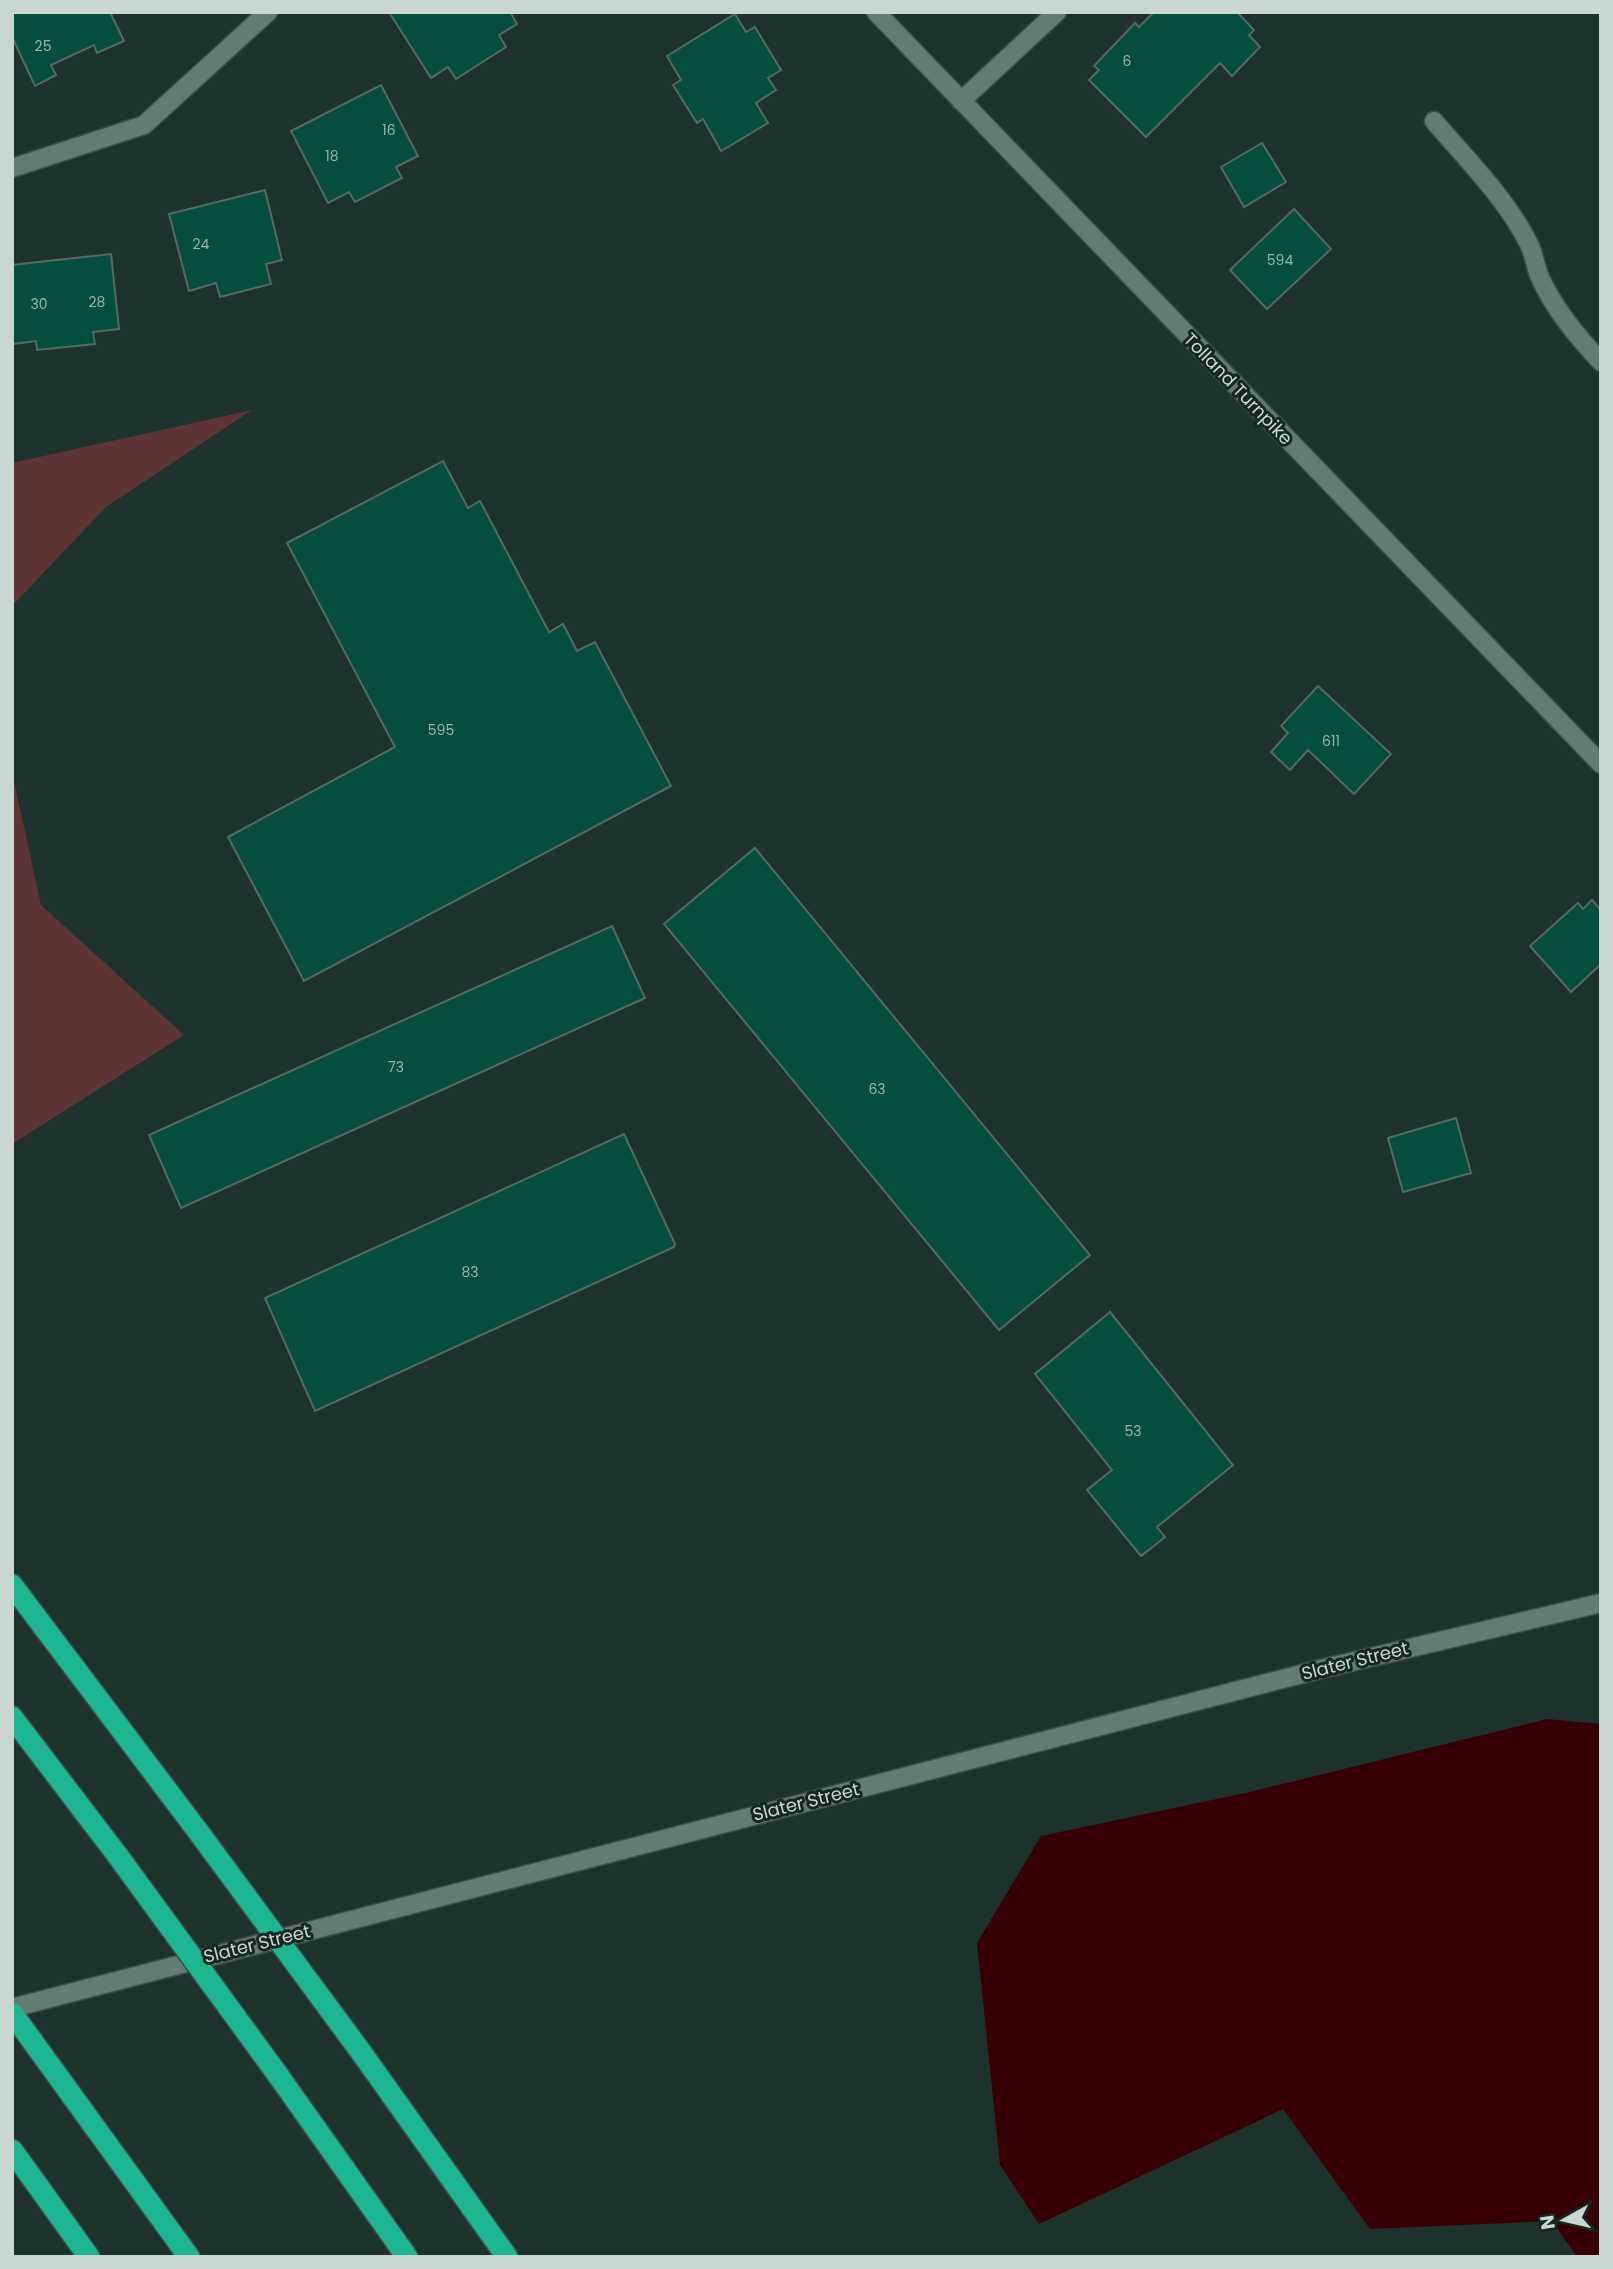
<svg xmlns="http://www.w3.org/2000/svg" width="1613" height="2269" viewBox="0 0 1613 2269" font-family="Poppins,sans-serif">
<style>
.green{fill:#5c3534}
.water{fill:#360004}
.building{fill:#054e3d;stroke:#546a62;stroke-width:2}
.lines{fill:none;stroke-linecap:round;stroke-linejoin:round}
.minor-casing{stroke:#3d4f49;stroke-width:21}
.tertiary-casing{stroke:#3d4f49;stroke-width:21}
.motorway-casing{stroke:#3d4f49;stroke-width:24}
.minor{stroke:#637b72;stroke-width:18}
.tertiary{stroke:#637b72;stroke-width:18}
.motorway{stroke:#1cb692;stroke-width:21}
.motorway-bridge-casing{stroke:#3d4f49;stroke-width:24;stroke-linecap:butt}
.motorway-bridge{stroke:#1cb692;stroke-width:21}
.labels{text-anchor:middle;stroke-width:6;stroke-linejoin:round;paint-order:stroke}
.number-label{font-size:14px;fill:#98b4ac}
.street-label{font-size:18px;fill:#c9d6d1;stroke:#142822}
</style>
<rect width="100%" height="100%" fill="#1d322c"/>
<g class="green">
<path d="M252,410L106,507L12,606V463Z"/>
<path d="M12,772L41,905L184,1035L12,1144Z"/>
</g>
<path class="water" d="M1547,1719L1601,1724V2257H1577L1552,2221L1370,2229L1283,2109L1039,2224L1000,2165L977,1943L1041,1836L1250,1792Z"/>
<g class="building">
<path d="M12,12H110L124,41L97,53L94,45L51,65L56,75L35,86L12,37Z"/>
<path d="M389,12H510L517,24L499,35L506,47L456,79L448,67L431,78Z"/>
<path d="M1154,12H1237L1254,30L1249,35L1260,47L1232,76L1220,63L1146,137L1089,80L1099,70L1094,66L1135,23L1139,27Z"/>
<path d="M735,14L746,32L755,27L781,70L768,78L776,90L756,103L768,123L721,151L703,119L697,123L673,85L681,80L667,56Z"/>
<path d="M381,85L418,156L396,167L402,178L355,202L349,192L328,203L291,131Z"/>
<path d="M1262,143L1286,182L1244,207L1221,167Z"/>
<path d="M265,190L282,260L266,264L271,284L220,297L216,283L189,291L169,214Z"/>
<path d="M1294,209L1331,249L1267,309L1230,270Z"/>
<path d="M111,254L119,329L93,332L95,344L37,350L36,341L13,344L12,265Z"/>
<path d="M443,461L468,508L480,501L549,632L563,624L577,651L595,642L671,786L304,981L228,837L395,747L287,543Z"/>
<path d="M1318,686L1391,754L1354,794L1308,750L1290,770L1271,752L1288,733L1281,726Z"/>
<path d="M755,848L1090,1255L999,1330L664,924Z"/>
<path d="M1592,900L1601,910V964L1571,992L1530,946L1578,903L1583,909Z"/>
<path d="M612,926L645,998L181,1208L149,1135Z"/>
<path d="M1456,1118L1471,1173L1403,1192L1388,1138Z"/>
<path d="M624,1134L675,1244L674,1247L315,1411L265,1298Z"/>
<path d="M1110,1312L1233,1465L1157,1527L1165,1537L1141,1556L1087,1490L1112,1470L1035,1374Z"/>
</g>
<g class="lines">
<g class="minor-casing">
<g id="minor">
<path d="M961,101L1057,12"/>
<path d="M1434,121C1467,160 1506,198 1529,244C1534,254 1535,265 1539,275C1553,308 1577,336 1601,362"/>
<path d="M12,168L144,125L268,12"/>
</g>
</g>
<g class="tertiary-casing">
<g id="tertiary">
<path d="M876,12L1601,764"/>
<path d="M12,2008L1317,1670L1601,1603"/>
</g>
</g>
<g class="motorway-casing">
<g id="motorway">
<path d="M12,1585L200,1834"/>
<path d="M12,1717L118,1856"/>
<path d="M12,2013L189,2257"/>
<path d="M361,2052L507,2257"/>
<path d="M278,2075L407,2257"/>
<path d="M12,2150L89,2257"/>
</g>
</g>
<use href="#minor" class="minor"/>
<use href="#tertiary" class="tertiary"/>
<use href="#motorway" class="motorway"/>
<g class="motorway-bridge-casing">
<g id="motorway-bridge">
<path d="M200,1834L361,2052"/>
<path d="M118,1856L278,2075"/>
</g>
</g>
<use href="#motorway-bridge" class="motorway-bridge"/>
</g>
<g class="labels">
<g class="number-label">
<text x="43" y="51">25</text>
<text x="1127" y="66">6</text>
<text x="389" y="135">16</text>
<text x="332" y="161">18</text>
<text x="201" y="249">24</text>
<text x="1280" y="265">594</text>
<text x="97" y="307">28</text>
<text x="39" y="309">30</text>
<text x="441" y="735">595</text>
<text x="1331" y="746">611</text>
<text x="396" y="1072">73</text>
<text x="877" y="1094">63</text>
<text x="470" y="1277">83</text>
<text x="1133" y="1436">53</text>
</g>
<g class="street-label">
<text transform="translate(1238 389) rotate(46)" y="6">Tolland Turnpike</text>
<text transform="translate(1355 1661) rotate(-14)" y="6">Slater Street</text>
<text transform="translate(806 1802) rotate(-14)" y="6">Slater Street</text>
<text transform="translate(257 1944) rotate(-14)" y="6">Slater Street</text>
</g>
</g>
<rect width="1613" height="2269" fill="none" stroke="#c9d6d1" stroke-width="28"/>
<g transform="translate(1564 2220) rotate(262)" stroke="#142822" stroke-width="5" paint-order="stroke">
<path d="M0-5L12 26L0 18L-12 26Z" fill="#c9d6d1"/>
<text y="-10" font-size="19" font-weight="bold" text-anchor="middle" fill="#c9d6d1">N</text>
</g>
</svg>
